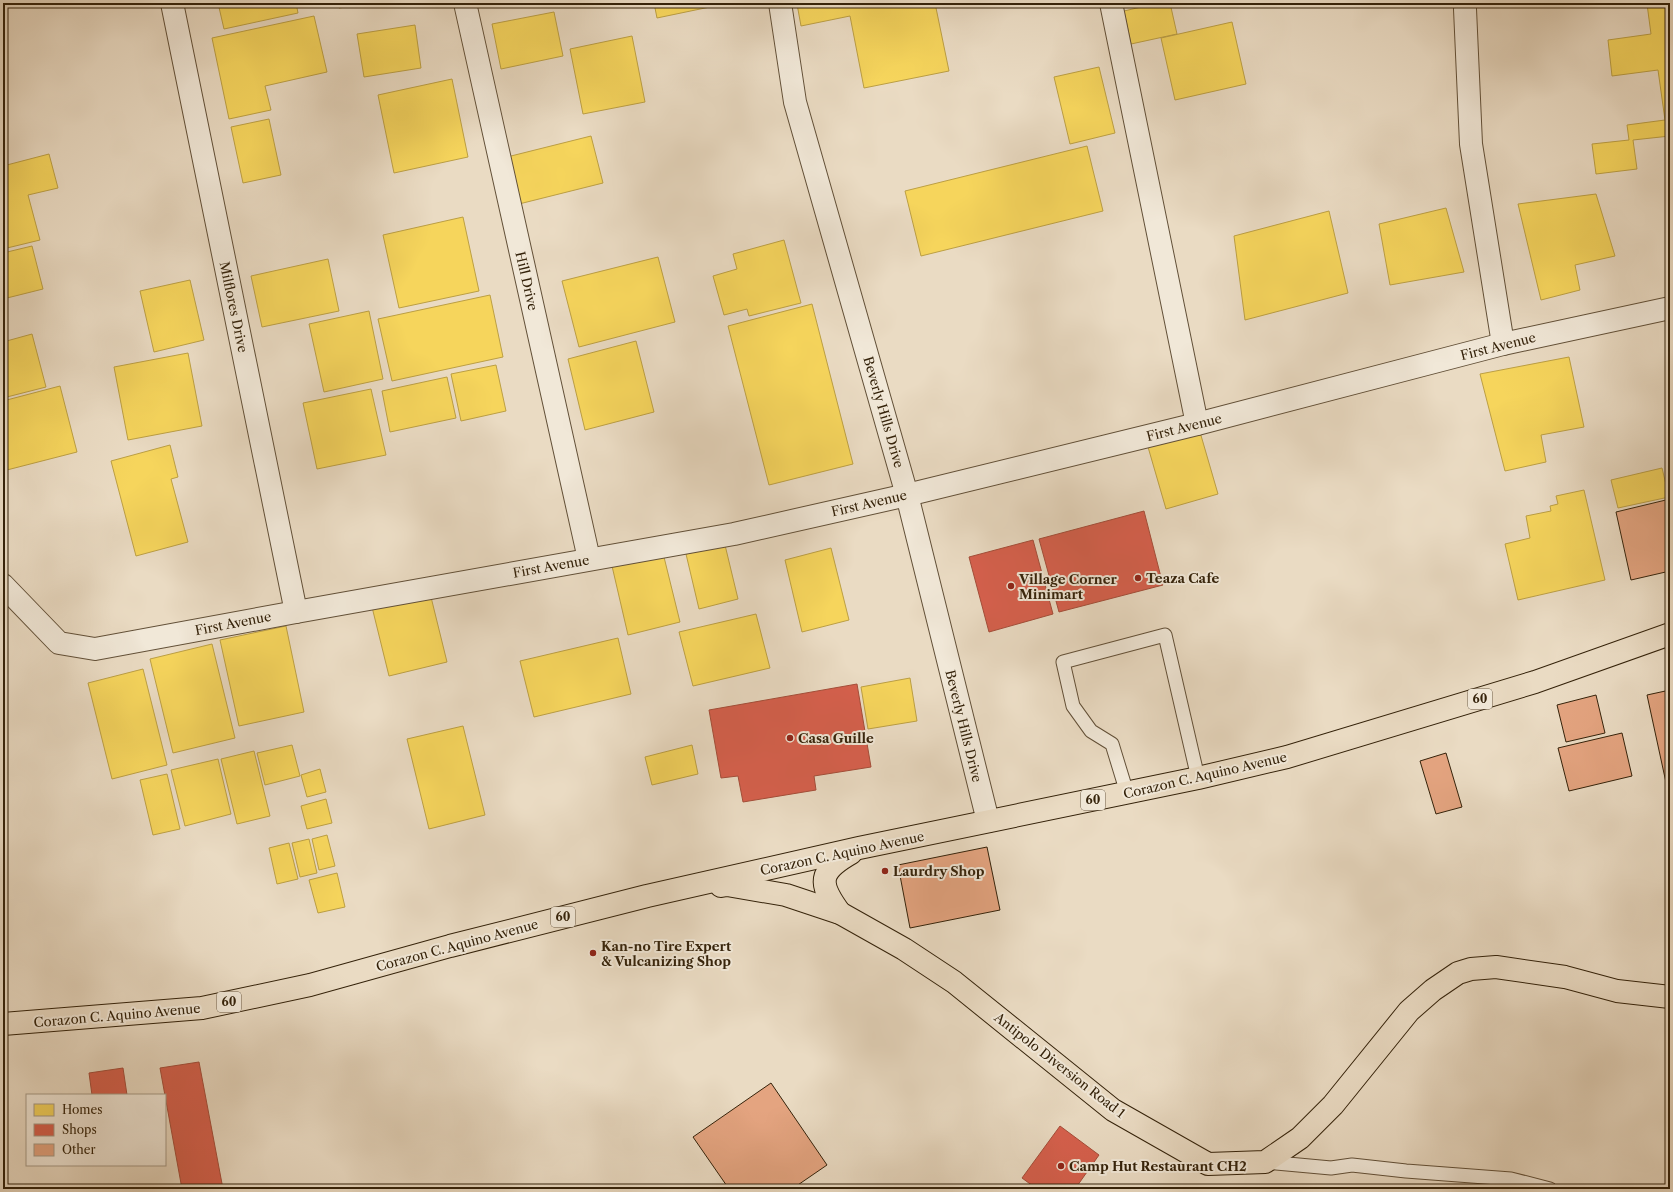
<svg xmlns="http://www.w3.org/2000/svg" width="1673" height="1192" viewBox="0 0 1673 1192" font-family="'Libre Caslon Text',serif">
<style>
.homes{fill:#f6d55c;stroke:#bc9f43}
.shops{fill:#d6604d;stroke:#a54d39}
.building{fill:#e4a480;stroke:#34220a}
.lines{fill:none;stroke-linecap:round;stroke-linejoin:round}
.lane-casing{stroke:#625038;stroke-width:15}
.street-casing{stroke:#625038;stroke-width:24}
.primary-casing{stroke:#34220a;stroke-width:24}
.lane{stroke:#f1e8d8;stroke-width:13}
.street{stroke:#f1e8d8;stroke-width:22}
.primary{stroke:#eadbc3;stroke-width:22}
.poi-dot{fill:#8f2418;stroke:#f1e8d8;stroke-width:1.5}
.labels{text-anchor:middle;stroke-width:4;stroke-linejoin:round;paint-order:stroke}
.shield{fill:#f1e8d8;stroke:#6d5d48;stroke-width:1}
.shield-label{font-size:12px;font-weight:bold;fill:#34220a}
.street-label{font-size:13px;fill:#34220a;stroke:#f1e8d8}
.poi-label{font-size:13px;font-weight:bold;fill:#34220a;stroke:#f1e8d8;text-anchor:start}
</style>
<rect width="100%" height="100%" fill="#eadbc3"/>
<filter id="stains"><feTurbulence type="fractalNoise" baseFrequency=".005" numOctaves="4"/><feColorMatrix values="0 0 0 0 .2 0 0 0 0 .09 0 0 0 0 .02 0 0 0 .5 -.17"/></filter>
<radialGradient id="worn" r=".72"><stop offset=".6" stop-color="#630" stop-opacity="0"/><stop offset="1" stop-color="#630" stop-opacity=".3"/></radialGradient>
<g class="homes">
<path d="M218,3H296L298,13L224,29Z"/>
<path d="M338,3H373L339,8Z"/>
<path d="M654,3H729L657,18Z"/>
<path d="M801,3H935L949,71L864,88L850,16L801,26L797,4Z"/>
<path d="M1158,3H1170L1177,34L1131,44L1124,11Z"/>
<path d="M1670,3V136L1633,140L1637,169L1596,174L1592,144L1629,140L1627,125L1665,120L1658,70L1612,76L1608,40L1651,34L1647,4Z"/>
<path d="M554,12L563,56L501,69L492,24Z"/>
<path d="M314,16L327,72L265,86L271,110L229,119L212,38Z"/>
<path d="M1232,22L1246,84L1175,100L1161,38Z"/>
<path d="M415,25L421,68L364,77L357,34Z"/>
<path d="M632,36L645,102L583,114L570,49Z"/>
<path d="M1099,67L1115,133L1070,144L1054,77Z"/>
<path d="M452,79L468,157L394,173L378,95Z"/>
<path d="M269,119L281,175L243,183L231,127Z"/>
<path d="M591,136L603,183L515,205L503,158Z"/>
<path d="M1087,146L1103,211L921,256L905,191Z"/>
<path d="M49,154L58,188L28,195L40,240L3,249V166Z"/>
<path d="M1596,194L1615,256L1575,265L1580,290L1541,300L1518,204Z"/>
<path d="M1446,208L1464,272L1390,285L1379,224Z"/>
<path d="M1329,211L1348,293L1245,320L1234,236Z"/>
<path d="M463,217L479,291L399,308L383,235Z"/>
<path d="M784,240L801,303L749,316L747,309L724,315L713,276L737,269L733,254Z"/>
<path d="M32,246L43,289L3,299V253Z"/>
<path d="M658,257L675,322L579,347L562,281Z"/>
<path d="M328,259L339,311L262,327L251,276Z"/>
<path d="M190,280L204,340L154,352L140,291Z"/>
<path d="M490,295L503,357L392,381L378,319Z"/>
<path d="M812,304L853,464L769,485L728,326Z"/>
<path d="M369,311L383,379L324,392L309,324Z"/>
<path d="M32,334L46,387L3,398V342Z"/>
<path d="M636,341L654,412L585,430L568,359Z"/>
<path d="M188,353L202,426L128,440L114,367Z"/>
<path d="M1569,357L1584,427L1541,435L1546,462L1505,471L1480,374Z"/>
<path d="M496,365L506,411L461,421L451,374Z"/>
<path d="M447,377L456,418L390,432L382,391Z"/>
<path d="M60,386L77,452L3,471V401Z"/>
<path d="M371,389L386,455L317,469L303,403Z"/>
<path d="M1200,432L1218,494L1166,509L1148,447Z"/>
<path d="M170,445L178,477L171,479L188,542L136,556L111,461Z"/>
<path d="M1662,468L1669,497L1618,508L1611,480Z"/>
<path d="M1584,490L1605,580L1518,600L1505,544L1530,538L1526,516L1551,511L1550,506L1558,504L1556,496Z"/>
<path d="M725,545L738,599L699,609L686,554Z"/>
<path d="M831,548L849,620L802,632L785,560Z"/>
<path d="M663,553L680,622L628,635L612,566Z"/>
<path d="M430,593L447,662L389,676L372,607Z"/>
<path d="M756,614L770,668L693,686L679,632Z"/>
<path d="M286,626L304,712L239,726L220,640Z"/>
<path d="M618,638L631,694L534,717L520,661Z"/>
<path d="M212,644L235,738L173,753L150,659Z"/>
<path d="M143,669L167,765L112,779L88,683Z"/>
<path d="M910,678L917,721L868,729L861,687Z"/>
<path d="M463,726L485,815L429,829L407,739Z"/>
<path d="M292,745L300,776L265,785L257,753Z"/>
<path d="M692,745L698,774L652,785L645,757Z"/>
<path d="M254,751L270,816L237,824L221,759Z"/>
<path d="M218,759L231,814L185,826L171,770Z"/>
<path d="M320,769L326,792L307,797L301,775Z"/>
<path d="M167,774L180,829L153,835L140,780Z"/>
<path d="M326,799L332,823L307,829L301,806Z"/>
<path d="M327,835L335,866L319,870L312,839Z"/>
<path d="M309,839L317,873L300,877L292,843Z"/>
<path d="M289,843L298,879L277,884L269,848Z"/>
<path d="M337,873L345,907L318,913L309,880Z"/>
</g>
<g class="shops">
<path d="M1144,511L1163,585L1059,612L1039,539Z"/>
<path d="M1033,540L1053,614L989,632L969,557Z"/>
<path d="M857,684L871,767L814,776L816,790L743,802L738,776L721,778L709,710Z"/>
<path d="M199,1062L223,1189H182L160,1068Z"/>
<path d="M123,1068L127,1095H92L89,1073Z"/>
<path d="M1060,1126L1099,1155L1075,1189H1037L1022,1178Z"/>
</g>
<g class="building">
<path d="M1670,499V571L1631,580L1616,512Z"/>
<path d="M1670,690V801L1647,695Z"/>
<path d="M1596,695L1605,733L1566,742L1557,705Z"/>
<path d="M1622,733L1632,776L1569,791L1558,748Z"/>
<path d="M1446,753L1462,807L1436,814L1420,761Z"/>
<path d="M987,847L1000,910L910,928L898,865Z"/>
<path d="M771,1083L827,1165L792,1189H729L693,1137Z"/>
</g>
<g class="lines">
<g class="lane-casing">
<g id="lane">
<path d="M1127,793L1112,744L1091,731L1073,706L1063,662L1165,635L1198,778"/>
<path d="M1266,1162L1331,1168L1352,1165L1406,1171L1511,1179L1550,1189"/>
</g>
</g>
<g class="street-casing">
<g id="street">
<path d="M172,3L296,612"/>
<path d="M465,3L589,559"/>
<path d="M780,3L795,102L907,495L988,821"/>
<path d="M1111,3L1197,424"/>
<path d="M1465,9L1471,144L1503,344"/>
<path d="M3,585L59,643L95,649L296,612L734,534L907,495L1197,424L1503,344L1670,308"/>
</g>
</g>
<g class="primary-casing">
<g id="primary">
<path d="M721,886L727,885L786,895L840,913L904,949L954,982L1113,1110L1208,1164L1265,1162L1300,1138L1333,1105L1409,1011L1433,990L1458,973L1471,969L1496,967L1565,977L1617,991L1670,997"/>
<path d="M840,913C818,883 818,872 851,853"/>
<path d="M3,1024L202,1008L310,985L450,946L647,896L859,848L1198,778L1287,757L1535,682L1670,634"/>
</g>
</g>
<use href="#lane" class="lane"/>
<use href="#street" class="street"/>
<use href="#primary" class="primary"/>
</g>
<g class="poi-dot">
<circle cx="1138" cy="578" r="4"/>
<circle cx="1011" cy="586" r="4"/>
<circle cx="790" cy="738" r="4"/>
<circle cx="885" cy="871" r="4"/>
<circle cx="593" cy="953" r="4"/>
<circle cx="1061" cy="1166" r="4"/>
</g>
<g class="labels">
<g class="shield">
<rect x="1468" y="689" width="24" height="20" rx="3"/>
<rect x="1081" y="790" width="24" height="20" rx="3"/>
<rect x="551" y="907" width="24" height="20" rx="3"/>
<rect x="217" y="992" width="24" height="20" rx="3"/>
</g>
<g class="shield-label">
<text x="1480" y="703">60</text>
<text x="1093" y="804">60</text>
<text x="563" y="921">60</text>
<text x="229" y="1006">60</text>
</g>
<g class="street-label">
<text transform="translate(527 281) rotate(77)" y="5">Hill Drive</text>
<text transform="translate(234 307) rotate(78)" y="5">Milflores Drive</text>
<text transform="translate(1498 346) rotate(-14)" y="5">First Avenue</text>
<text transform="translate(884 412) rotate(74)" y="5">Beverly Hills Drive</text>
<text transform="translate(1184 427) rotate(-14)" y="5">First Avenue</text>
<text transform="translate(869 503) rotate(-13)" y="5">First Avenue</text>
<text transform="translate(551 566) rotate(-10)" y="5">First Avenue</text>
<text transform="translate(233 623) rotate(-11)" y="5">First Avenue</text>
<text transform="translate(964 726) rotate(76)" y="5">Beverly Hills Drive</text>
<text transform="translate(1205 775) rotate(-13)" y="5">Corazon C. Aquino Avenue</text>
<text transform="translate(842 853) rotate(-12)" y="5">Corazon C. Aquino Avenue</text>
<text transform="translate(457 945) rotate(-15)" y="5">Corazon C. Aquino Avenue</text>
<text transform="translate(117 1015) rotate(-5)" y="5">Corazon C. Aquino Avenue</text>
<text transform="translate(1060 1065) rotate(38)" y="5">Antipolo Diversion Road 1</text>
</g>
<g class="poi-label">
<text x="1146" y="583">Teaza Cafe</text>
<text x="1019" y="584">Village Corner<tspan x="1019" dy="15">Minimart</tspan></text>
<text x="798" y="743">Casa Guille</text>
<text x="893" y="876">Laurdry Shop</text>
<text x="601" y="951">Kan-no Tire Expert<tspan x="601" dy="15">&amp; Vulcanizing Shop</tspan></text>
<text x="1069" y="1171">Camp Hut Restaurant CH2</text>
</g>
</g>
<rect width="1673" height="1192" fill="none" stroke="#eadbc3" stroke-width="16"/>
<rect x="4" y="4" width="1665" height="1184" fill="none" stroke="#34220a" stroke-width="2"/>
<rect x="8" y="8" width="1657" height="1176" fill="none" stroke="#34220a"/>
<rect x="26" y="1094" width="140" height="72" fill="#f1e8d8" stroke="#a59986"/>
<rect x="34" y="1104" width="20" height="12" fill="#f6d55c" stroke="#a59986"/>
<text x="62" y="1114" font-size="12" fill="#34220a">Homes</text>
<rect x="34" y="1124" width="20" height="12" fill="#d6604d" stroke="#a59986"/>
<text x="62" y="1134" font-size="12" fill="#34220a">Shops</text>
<rect x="34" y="1144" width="20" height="12" fill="#e4a480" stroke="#a59986"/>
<text x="62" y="1154" font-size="12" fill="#34220a">Other</text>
<rect width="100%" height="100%" filter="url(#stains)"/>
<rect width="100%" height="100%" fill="url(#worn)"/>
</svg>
